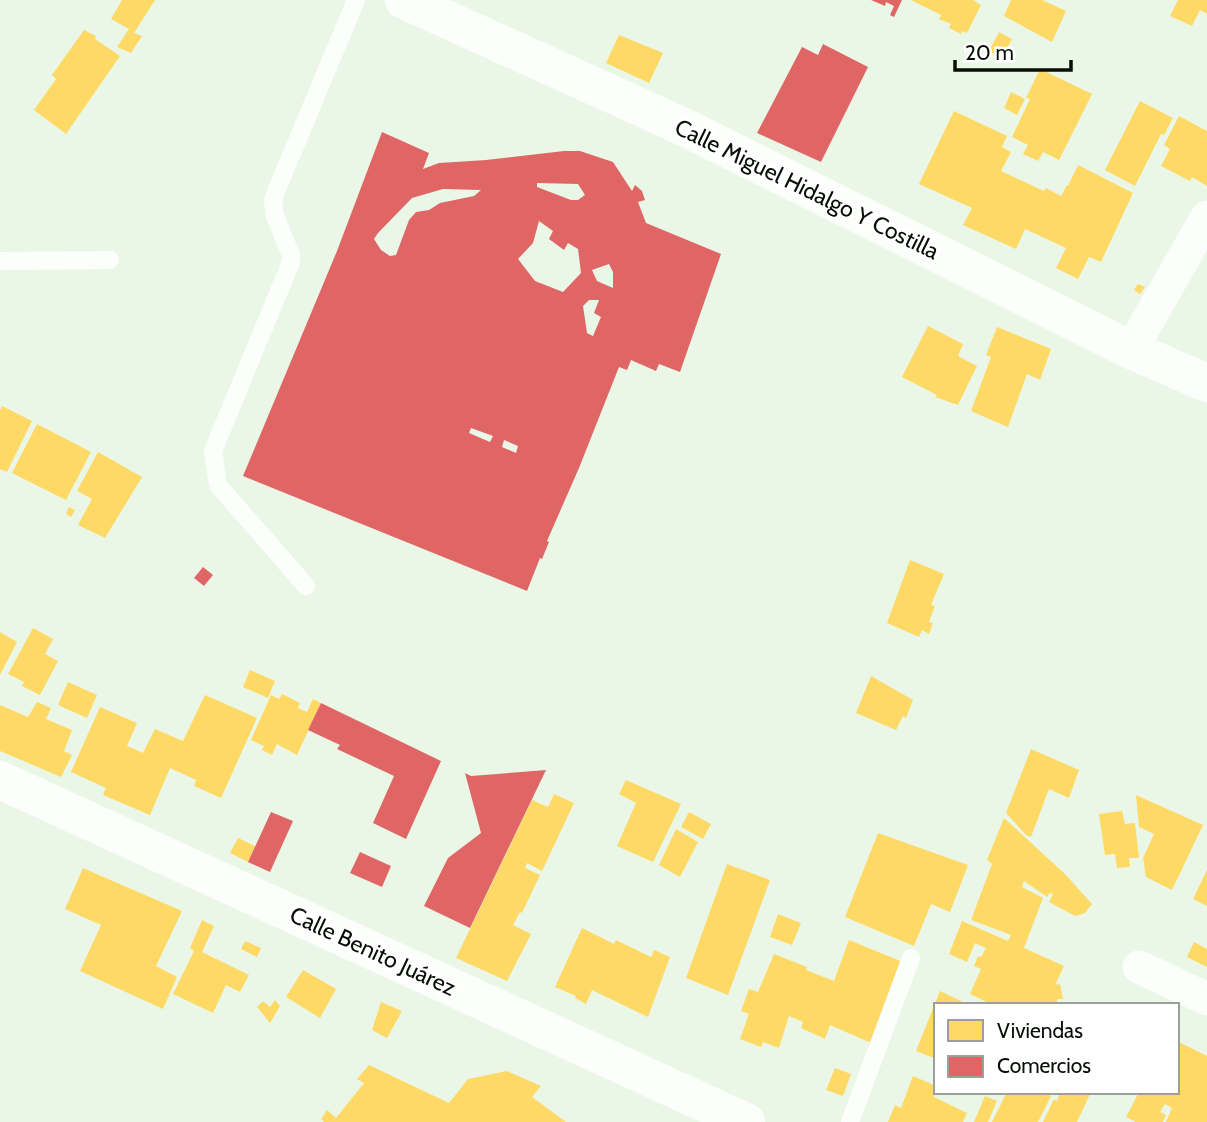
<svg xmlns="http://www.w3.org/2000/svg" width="1207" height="1122" viewBox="0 0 1207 1122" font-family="Cabin,sans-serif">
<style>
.homes{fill:#ffd966}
.shops{fill:#e06666;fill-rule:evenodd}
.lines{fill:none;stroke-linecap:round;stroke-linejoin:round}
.service{stroke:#fcfefb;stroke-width:18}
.minor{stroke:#fcfefb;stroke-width:33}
.tertiary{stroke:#fcfefb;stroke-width:38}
.labels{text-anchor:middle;stroke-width:7;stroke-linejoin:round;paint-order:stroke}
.street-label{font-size:23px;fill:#070e06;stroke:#fff}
</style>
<rect width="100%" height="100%" fill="#eaf7e7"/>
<g class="homes">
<path d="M122,0H155L134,33L142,36L131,53L117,47L129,29L111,19Z"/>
<path d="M911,0H973L981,5L967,33L962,31L961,34L949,28L951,24L939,19L941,15Z"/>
<path d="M1011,0H1042L1066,11L1052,42L1004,16Z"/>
<path d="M1178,0H1207V14L1200,10L1192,26L1170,16Z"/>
<path d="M84,30L96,36L95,39L120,56L66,134L34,110L56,79L52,75Z"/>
<path d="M999,32L1012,39L1002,58L989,51Z"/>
<path d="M619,35L663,53L649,83L606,63Z"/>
<path d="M1040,69L1092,94L1059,160L1043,152L1038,161L1023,154L1028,145L1012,137L1030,99L1026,98Z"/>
<path d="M1011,92L1025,99L1017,115L1004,108Z"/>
<path d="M1140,101L1173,118L1164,135L1161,134L1135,186L1105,170Z"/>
<path d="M954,111L1007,136L1002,147L1011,152L1001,171L1044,191L1046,188L1061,196L1067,185L1068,186L1078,165L1133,193L1101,262L1089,257L1078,279L1056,268L1066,248L1025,229L1016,249L963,225L972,208L919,184Z"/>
<path d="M1179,116L1207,131V186L1192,177L1190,181L1161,166L1170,149L1164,145Z"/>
<path d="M1138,284L1145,287L1140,294L1134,290Z"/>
<path d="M928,326L963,344L958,356L977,366L958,405L935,397L937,395L902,377Z"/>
<path d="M997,327L1051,349L1040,380L1027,374L1008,427L971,411L991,357L986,355Z"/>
<path d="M2,406L32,421L7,472L0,469V411Z"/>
<path d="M37,424L91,452L66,500L12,473Z"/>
<path d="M98,452L142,477L105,538L78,525L92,499L77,491Z"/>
<path d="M69,507L75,510L71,517L66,514Z"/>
<path d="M910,560L944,574L931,605L935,606L929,622L933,623L929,634L922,630L919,637L887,623Z"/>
<path d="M33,628L53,639L45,654L58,661L40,695L22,686L24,682L8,674Z"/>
<path d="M0,632L17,642L0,675Z"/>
<path d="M250,670L275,681L268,698L243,687Z"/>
<path d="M871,676L913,700L906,718L903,716L896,730L856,713Z"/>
<path d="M68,682L97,695L87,718L58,705Z"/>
<path d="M282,694L300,703L298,708L307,712L313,699L321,703L297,755L277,744L272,755L262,750L264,746L251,740L271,695L279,699Z"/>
<path d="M205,695L257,718L221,798L194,786L196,780L170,768L150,815L103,795L106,788L71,772L100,707L137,723L127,746L143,753L155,729L183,741Z"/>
<path d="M37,702L51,708L46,719L72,730L64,751L72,755L61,777L0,751V705L28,717Z"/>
<path d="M1031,749L1079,770L1069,798L1049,789L1031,837L1026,835L1006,813Z"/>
<path d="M626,780L681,804L653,862L617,846L636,803L619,794Z"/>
<path d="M554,794L574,803L542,871L527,863L525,868L540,875L522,913L520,912L513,925L531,934L507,981L456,958L532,800L548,807Z"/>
<path d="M1136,795L1203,825L1172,890L1146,877L1143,858L1154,834L1139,827Z"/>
<path d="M1122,811L1125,824L1135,823L1139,858H1129L1130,867L1117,868L1115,854L1105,855L1099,814Z"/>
<path d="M689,812L711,824L703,839L681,827Z"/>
<path d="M1004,818L1065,874L1092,904L1085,913L1075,916L1049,902L1053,894L1050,893L1047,897L1024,881L1022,887L1043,898L1024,948L1064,966L1055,985L1060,984L1063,999H1058L1055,1005H993L970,994L981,969L974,966L978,956L981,957L986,948L975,943L967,962L949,954L962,921L1008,941L1011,935L971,920L992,864L987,860Z"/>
<path d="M676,829L698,842L680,877L659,865Z"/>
<path d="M878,833L968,865L950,912L931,904L914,946L845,917Z"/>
<path d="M238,838L255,846L248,862L230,853Z"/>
<path d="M727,864L770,880L728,995L686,978Z"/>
<path d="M83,868L182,911L156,966L177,977L163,1009L80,971L101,925L65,909Z"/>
<path d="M1207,870V906L1193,899Z"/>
<path d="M778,914L801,923L792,945L770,937Z"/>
<path d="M202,920L214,926L202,952L249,975L240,992L226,985L213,1013L173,994L194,951L190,948Z"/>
<path d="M582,928L614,944L616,940L651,957L654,950L670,957L648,1017L592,990L586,1004L575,998L576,996L555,987Z"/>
<path d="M849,940L910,965L878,1046L830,1025L825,1039L801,1028L803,1022L789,1016L779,1048L763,1042L761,1047L740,1039L749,1014L741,1011L749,989L758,992L774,954L807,967L806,970L834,981Z"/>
<path d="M245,941L261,948L257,957L241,949Z"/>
<path d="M1194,942L1207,949V967L1187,957Z"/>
<path d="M303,970L336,989L320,1018L286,997Z"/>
<path d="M940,991L965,1003L964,1005H936V1059L916,1051Z"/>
<path d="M275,1000L280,1006L270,1023L257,1007L263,1001L270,1007Z"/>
<path d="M381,1002L402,1011L387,1038L372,1030Z"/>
<path d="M1177,1041L1207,1056V1122H1166L1172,1108L1165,1104L1160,1112L1166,1115L1163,1122H1136L1126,1117L1139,1092H1177Z"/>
<path d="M369,1065L449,1103L468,1079L507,1071L541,1086L532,1097L566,1122H324L321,1119L327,1110L336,1118L364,1083L357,1079Z"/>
<path d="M835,1068L851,1074L843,1096L826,1090Z"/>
<path d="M913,1076L936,1086L934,1097L967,1113L963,1122H888L895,1105L901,1108Z"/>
<path d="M1007,1092H1043L1051,1096L1038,1122H992Z"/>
<path d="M1060,1092H1091L1077,1122H1043L1054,1099L1057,1101Z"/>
<path d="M985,1096L997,1101L988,1122H974Z"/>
</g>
<g class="shops">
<path d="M871,0H902L894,17L890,15L894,6L886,2L885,6Z"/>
<path d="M823,44L868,67L821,162L757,133L802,47L818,55Z"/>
<path d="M382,132L429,153L423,169L439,163L486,160L564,151H580L613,162L632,191L635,185L642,191L645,200L638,202L646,223L721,254L680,372L659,364L656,371L631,360L627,370L619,367L579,468L547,541L549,542L542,559L540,558L527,591L243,476L337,251ZM537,183L578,184L585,195L578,200H571L537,187ZM443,189L481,190L474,196L440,203L429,210L416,212L409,220L396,255L390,256L381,250L374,239L378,233L412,198ZM539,221L553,231L549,239L564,250L568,243L578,249L581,273L563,292L535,281L518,259L533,243ZM609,264L613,272V288L597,281L592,270ZM589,300H599L594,313L601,317L593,336L587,333L583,306ZM471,428L493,436L490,442L469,433ZM504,440L518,446L516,453L502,447Z"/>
<path d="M203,567L213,575L204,586L194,578Z"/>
<path d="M321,703L441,761L406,839L373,823L394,776L337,749L340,745L308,730Z"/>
<path d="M546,770L470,928L424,906L448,858L481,833L465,773L471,776Z"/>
<path d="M271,812L293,821L270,872L248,862Z"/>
<path d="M360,852L391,866L382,887L350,873Z"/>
</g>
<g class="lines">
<g class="service">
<path d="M0,261L110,260"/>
<path d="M306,586L218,485L213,451L291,262V255L275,216L273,201L275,194L356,0"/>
<path d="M850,1122L911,958"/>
</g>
<g class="minor">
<path d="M1131,350L1207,217"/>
<path d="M1139,967L1207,999"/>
</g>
<g class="tertiary">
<path d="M404,0L684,127L1131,350L1207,383"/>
<path d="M0,780L746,1122"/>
</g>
</g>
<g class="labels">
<g class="street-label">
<text transform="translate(807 189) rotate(26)" y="8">Calle Miguel Hidalgo Y Costilla</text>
<text transform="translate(373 951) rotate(25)" y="8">Calle Benito Juárez</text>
</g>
</g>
<rect x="934" y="1003" width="245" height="91" fill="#ffffff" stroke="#9c9f9b" stroke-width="2"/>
<rect x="948" y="1020" width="35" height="21" fill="#ffd966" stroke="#9c9f9b" stroke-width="2"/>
<text x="997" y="1038" font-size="21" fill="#070e06">Viviendas</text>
<rect x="948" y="1056" width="35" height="21" fill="#e06666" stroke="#9c9f9b" stroke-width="2"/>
<text x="997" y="1073" font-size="21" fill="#070e06">Comercios</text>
<path d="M955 60v10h116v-10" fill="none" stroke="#070e06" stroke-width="3.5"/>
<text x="965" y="60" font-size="21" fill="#070e06" stroke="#ffffff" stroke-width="5" paint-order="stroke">20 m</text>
</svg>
